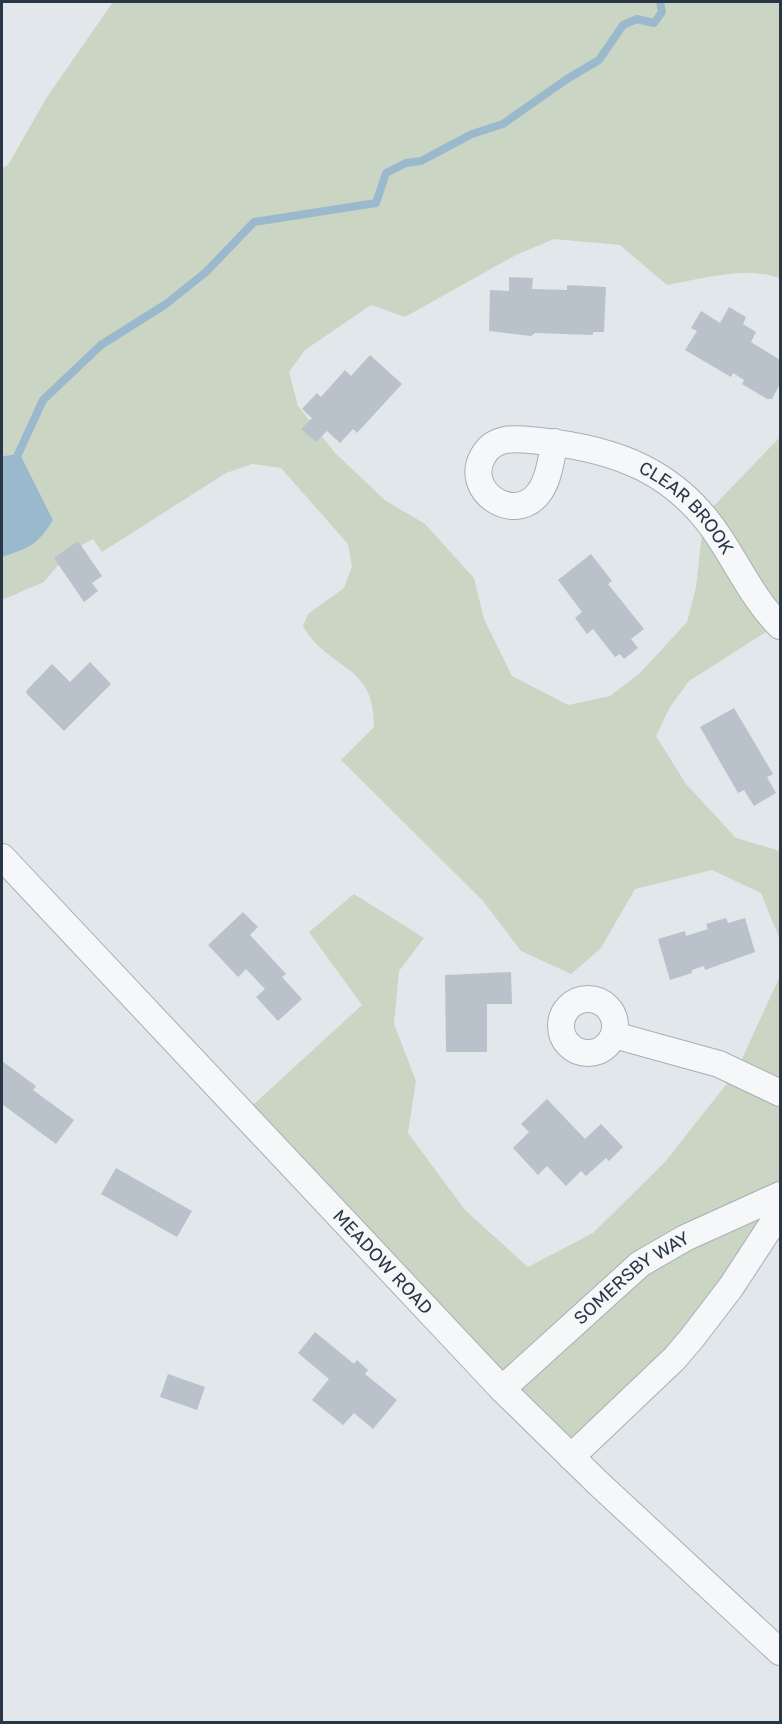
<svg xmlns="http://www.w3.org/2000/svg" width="782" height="1724" viewBox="0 0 782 1724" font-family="'Golos Text',sans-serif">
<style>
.green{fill:#cad6c3}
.water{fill:#9bb9cd}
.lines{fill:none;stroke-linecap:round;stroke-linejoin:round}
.stream{stroke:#9bb9cd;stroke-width:8}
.building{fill:#b9c1ca}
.minor-casing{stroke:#a7aeb6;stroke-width:28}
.minor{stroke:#f5f7f9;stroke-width:26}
.labels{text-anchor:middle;stroke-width:6;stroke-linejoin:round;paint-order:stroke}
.street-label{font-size:18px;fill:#293645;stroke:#f2f6f8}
</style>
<rect width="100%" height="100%" fill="#e2e7eb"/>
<g class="green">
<path d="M113,2H780V279C752,265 698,279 667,285L620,245L554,239L516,255L405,317L371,305L305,350L289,372L298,406L335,453L386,501L425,524L474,578L484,619L512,676L568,705L610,696L640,673L687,622L696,587L704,516L780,437V623L689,681L670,707L656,736L686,784L736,838L780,851V940L761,893L712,870L635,889L601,948L571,974L521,951L482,900L341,760L374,727C375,662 328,671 303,626L308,614L344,588L352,566L348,544L281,468L252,464L226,473L102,552L93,539L69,552L44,582L2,600V557C29,548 37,546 53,520L20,454L2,456V168L8,165L47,97Z"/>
<path d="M354,894L424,938L399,971L394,1024L416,1081L408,1133L465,1210L528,1267L593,1233L665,1162L736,1072L780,976V1212L731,1287L571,1457L243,1114L362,1005L309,932Z"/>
</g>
<path class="water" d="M20,454L53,520C37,546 29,548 2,557V456Z"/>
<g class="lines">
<path class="stream" d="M14,463L43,400L101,345L166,304L206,272L254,222L376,203L386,173L406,163L421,161L472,134L503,124L567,79L599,60L623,25L637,19L654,23L662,12L660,2"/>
</g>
<g class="building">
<path d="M509,277L533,278L532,289L567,290V285L606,287L604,332H593V335L535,333L531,336L489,331L490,290L509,291Z"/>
<path d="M729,307L746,317L743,324L756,332L751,342L780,360V384L772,399H767L742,384L744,380L733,373L731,377L685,350L697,331L691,328L701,311L720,323Z"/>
<path d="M370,355L402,384L357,433L353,429L340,443L327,431L316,442L301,429L312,418L302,409L317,393L321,397L345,370L351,376Z"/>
<path d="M78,541L102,576L92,583L98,591L84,602L54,558Z"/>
<path d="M591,554L612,581L608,584L644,629L631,639L638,648L624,659L620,654L615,657L593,629L587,634L575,618L582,612L558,580Z"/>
<path d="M90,662L111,684L64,731L26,693L27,690L52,664L70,682Z"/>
<path d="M734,708L773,774L767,777L776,793L754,806L744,790L738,793L700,727Z"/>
<path d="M243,912L258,927L250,935L286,974L282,977L302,999L278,1021L256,997L265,989L246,969L238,977L208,945Z"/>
<path d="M726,918L728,923L745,918L755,952L705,970L704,966L692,970V973L670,980L658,939L685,931L686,936L708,929L706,924Z"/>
<path d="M511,972L512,1004H487V1052H446L445,975Z"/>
<path d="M2,1061L36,1086L33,1090L74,1120L56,1144L2,1104Z"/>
<path d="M547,1099L585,1139L601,1124L623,1147L609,1161L606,1158L586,1176L581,1171L566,1186L547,1166L538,1175L513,1148L529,1132L521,1124Z"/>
<path d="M116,1168L192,1211L177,1237L101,1194Z"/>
<path d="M315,1332L354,1364L357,1360L368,1370L365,1374L397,1400L373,1429L354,1413L343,1425L312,1400L329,1379L298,1353Z"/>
<path d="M168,1374L205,1387L197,1410L160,1397Z"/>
</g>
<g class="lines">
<g class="minor-casing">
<g id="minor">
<path id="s1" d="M555,442C551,458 549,481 538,494C513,525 463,490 483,456C495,434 519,439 540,441C617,449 678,472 721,540C740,569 755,601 780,626"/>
<path id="s2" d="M2,857L502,1389L598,1483L780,1652"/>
<circle cx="588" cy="1026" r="27"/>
<path d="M614,1035L719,1064L780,1093"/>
<path id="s3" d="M502,1389L640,1264L685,1238L780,1195"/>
<path d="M571,1457L675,1358L692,1338L731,1287L780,1212"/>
</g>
</g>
<use href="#minor" class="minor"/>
</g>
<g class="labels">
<g class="street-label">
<text dy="6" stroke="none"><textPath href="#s1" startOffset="384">CLEAR BROOK</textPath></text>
<text dy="6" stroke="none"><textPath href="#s2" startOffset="556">MEADOW ROAD</textPath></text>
<text dy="6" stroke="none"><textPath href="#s3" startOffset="171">SOMERSBY WAY</textPath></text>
</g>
</g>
<rect width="782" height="1724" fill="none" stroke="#293645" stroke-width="6"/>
</svg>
